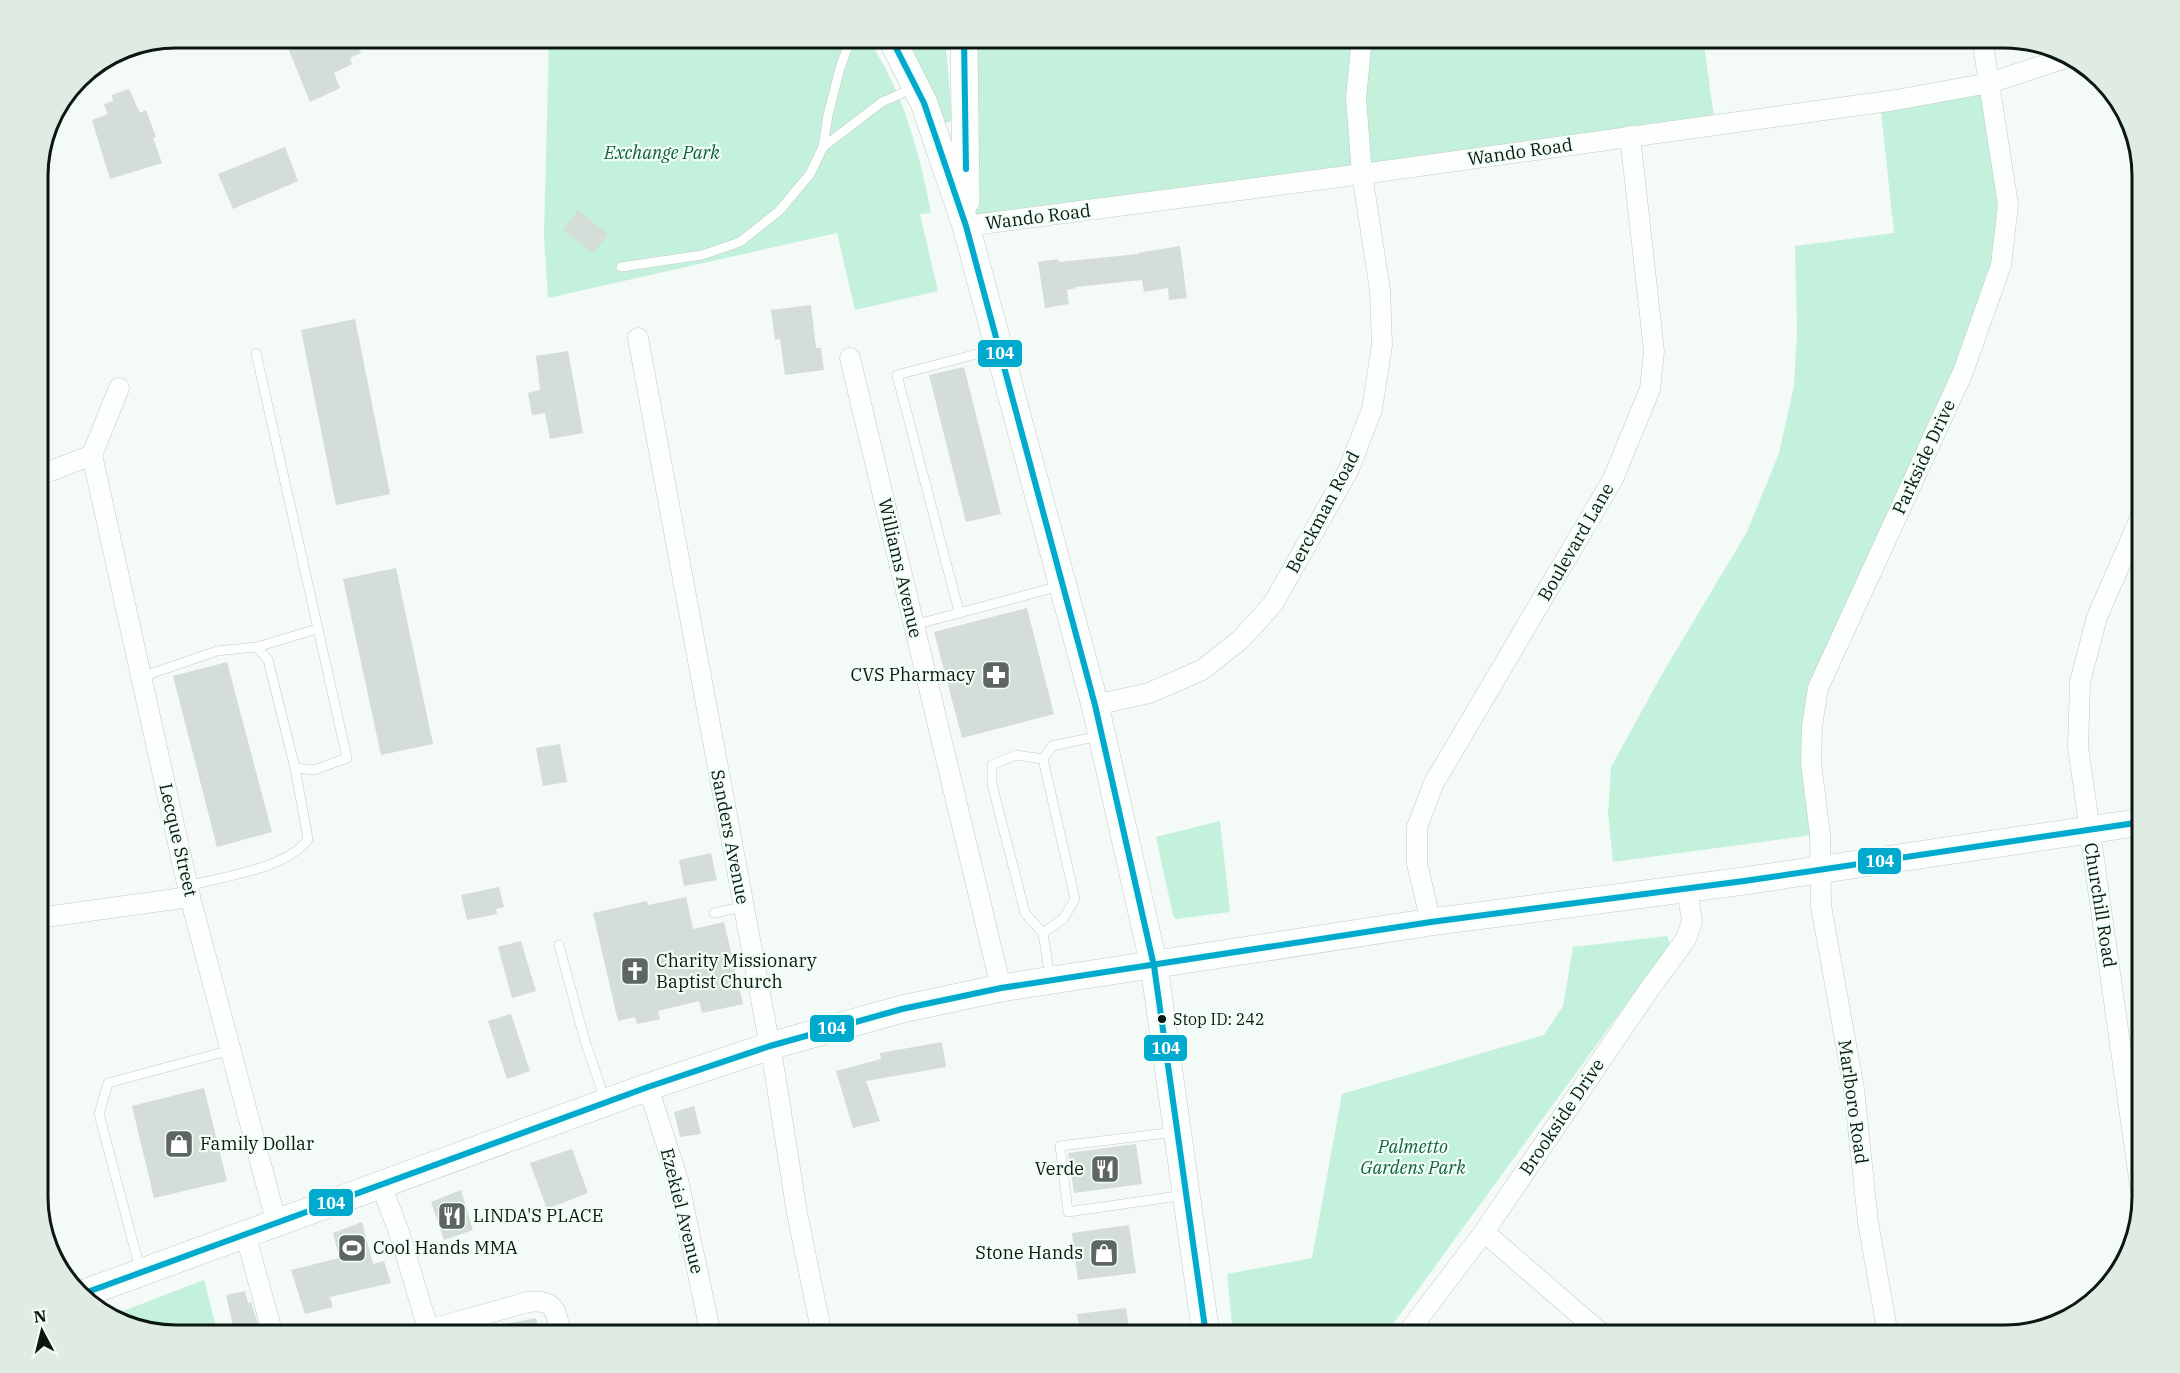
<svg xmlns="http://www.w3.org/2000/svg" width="2180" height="1373" viewBox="0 0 2180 1373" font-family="'IBM Plex Serif',serif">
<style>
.green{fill:#c4f1db}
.building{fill:#d4ddd8}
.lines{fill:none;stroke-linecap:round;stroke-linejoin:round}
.lane-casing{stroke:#c1cbc6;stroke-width:10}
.street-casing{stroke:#c1cbc6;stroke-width:21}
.secondary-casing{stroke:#c1cbc6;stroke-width:28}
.lane{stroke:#fdfefe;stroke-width:9}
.street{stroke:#fdfefe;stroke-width:20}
.secondary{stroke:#fdfefe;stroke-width:27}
.bus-1-casing{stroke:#f0fef6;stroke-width:10}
.bus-1{stroke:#00a9ce;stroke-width:6}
.bus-dot{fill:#0b1711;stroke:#f0fef6;stroke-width:2}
.labels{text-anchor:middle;stroke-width:4.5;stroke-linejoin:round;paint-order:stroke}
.bus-label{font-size:16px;fill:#0b1711;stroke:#f0fef6;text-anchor:start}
.street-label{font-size:18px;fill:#0b1711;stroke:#f0fef6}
.park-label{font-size:18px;font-style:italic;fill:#115f41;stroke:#f0fef6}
.poi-label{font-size:18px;fill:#0b1711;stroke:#f0fef6;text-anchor:start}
.rim{fill:none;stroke:#0b1711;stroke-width:3}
.line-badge{stroke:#f0fef6;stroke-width:2}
.badge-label{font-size:16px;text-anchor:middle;font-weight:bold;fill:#fff}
</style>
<rect width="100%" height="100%" fill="#f4faf7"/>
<g class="green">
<path d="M549,38H867C902,88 920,153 931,213L920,214L938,291L855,310L837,233L548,298L544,236Z"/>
<path d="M908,38H945L952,115L951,121L944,124L908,44Z"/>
<path d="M964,38H1703L1715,125L966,226Z"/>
<path d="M1989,83L2008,205L2001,265L1818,688L1820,834L1613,862L1608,814L1611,767L1665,669L1747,532L1779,453L1794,386L1797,333L1795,246L1894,233L1880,102Z"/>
<path d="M1220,821L1230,912L1176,919L1173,915L1156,837Z"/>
<path d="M1667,936L1670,944L1385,1335H1233L1227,1274L1312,1258L1342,1094L1544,1035L1563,1006L1573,947Z"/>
<path d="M204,1280L218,1335H176L110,1316Z"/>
</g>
<g class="building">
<path d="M284,38H354L361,53L350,58L352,64L334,73L340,88L310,102Z"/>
<path d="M129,89L140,113L146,110L156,137L153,138L162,163L110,179L92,120L108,114L104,104L113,101L112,95Z"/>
<path d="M285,147L298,181L233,209L218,174Z"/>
<path d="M578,210L608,234L593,253L563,230Z"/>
<path d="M1180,246L1187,298L1169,300L1168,288L1144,292L1142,280L1075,287L1076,288L1067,290L1069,304L1045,308L1038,262L1058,259L1059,262L1138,254V253Z"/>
<path d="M811,305L816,348H821L824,370L785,375L780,339L775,340L771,310Z"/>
<path d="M355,319L390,494L336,505L301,330Z"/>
<path d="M568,351L583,433L550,439L545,413L532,415L528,393L540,390L536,356Z"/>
<path d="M964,367L1001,514L966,522L929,375Z"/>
<path d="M396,568L433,744L381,755L343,579Z"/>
<path d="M1027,608L1054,714L962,738L934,632Z"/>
<path d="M227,662L272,832L217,847L173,676Z"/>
<path d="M560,744L567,782L543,786L536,748Z"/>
<path d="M711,853L717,880L684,886L679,860Z"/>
<path d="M499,887L504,907L496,909L497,914L467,920L461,895Z"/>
<path d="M686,897L693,929L724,922L743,1004L702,1013L699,1001L658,1011L660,1019L637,1024L635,1017L618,1021L593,913L647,901L648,905Z"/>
<path d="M521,941L536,991L512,998L498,947Z"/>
<path d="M511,1014L530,1071L507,1079L488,1021Z"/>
<path d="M942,1042L946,1067L866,1081L880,1121L853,1128L836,1071L881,1059L880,1053Z"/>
<path d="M204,1088L227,1181L154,1198L132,1106Z"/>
<path d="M694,1106L701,1134L680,1137L674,1112Z"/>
<path d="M1136,1144L1142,1184L1074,1193L1068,1153Z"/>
<path d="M572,1149L588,1193L547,1209L530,1163Z"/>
<path d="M461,1190L473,1230L444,1240L431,1202Z"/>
<path d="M362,1222L373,1264L384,1261L391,1283L330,1297L333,1307L305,1314L291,1270L339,1258L333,1233Z"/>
<path d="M1129,1225L1136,1273L1078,1280L1072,1233Z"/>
<path d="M245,1291L248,1303L251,1302L260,1331L235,1335L226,1295Z"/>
<path d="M1126,1308L1130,1335H1080L1077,1314Z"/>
<path d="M536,1318L540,1335H485L484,1328Z"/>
</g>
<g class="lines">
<g class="lane-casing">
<g id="lane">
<path d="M823,147L882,102L914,88"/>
<path d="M621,267L702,255L740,242L779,211L810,174L823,147L828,115L840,68L851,38"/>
<path d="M959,612L897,375L996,349"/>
<path d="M914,625L1060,586"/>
<path d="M257,647L317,629"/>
<path d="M141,677L217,651L257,647L268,660L295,768L314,770L347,758L256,353"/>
<path d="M1043,759L1016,755L992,765V784L1025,913L1043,933"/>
<path d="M188,886C221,877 289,868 308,839L295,768"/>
<path d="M714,913L743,907"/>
<path d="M559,945L585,1041L605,1100"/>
<path d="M1050,978L1043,933L1063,919L1075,899L1043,759L1052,746L1099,736"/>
<path d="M1175,1132L1060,1146L1068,1212L1185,1195"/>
<path d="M140,1269L99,1114L108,1083L231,1050"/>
</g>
</g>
<g class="street-casing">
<g id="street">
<path d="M966,226L1362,174L1896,100L1989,83L2069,57"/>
<path d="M638,338L775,1074L797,1213L822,1335"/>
<path d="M850,358L1001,988"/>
<path d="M92,455L190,897L272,1206L277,1221"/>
<path d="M38,476L92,455L119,388"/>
<path d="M1095,705L1149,693L1202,670L1240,640L1273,604L1349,469L1372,409L1382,345L1380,290L1362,174L1356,98L1362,38"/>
<path d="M38,918L190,897"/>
<path d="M1431,922L1417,864V827L1434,783L1613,479L1650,389L1654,351L1630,136"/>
<path d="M648,1087L678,1180L711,1335"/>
<path d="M381,1185L399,1232L430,1335"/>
<path d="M2142,1199L2078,747L2080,682L2097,617L2142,514"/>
<path d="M1484,1232L1603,1335"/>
<path d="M245,1233L273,1335"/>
<path d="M428,1330L528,1302C556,1299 556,1311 561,1335"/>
<path d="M1406,1335L1484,1232L1648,991L1686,939L1692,921L1687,889"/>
<path d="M1888,1335L1868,1222L1854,1089L1821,906L1820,834L1811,763L1812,726L1818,688L1963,372L2001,265L2008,205L1982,38"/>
</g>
</g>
<g class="secondary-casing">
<g id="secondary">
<path d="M891,38L924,103L966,226L1095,705L1154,966L1206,1335"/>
<path d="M964,38L966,201"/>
<path d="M82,1294L648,1087L770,1046L902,1009L1001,988L1431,922L1744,881L2142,822"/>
</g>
</g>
<use href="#lane" class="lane"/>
<use href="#street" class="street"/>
<use href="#secondary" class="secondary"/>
<g class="bus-1-casing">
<g id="bus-1">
<path d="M891,38L924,103L966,226L1095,705L1154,966L1206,1335"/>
<path d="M964,38L966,169"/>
<path d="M82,1294L648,1087L770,1046L902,1009L1001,988L1431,922L1744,881L2142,822"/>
</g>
</g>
<use href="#bus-1" class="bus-1"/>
</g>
<defs>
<g id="pharmacy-square" transform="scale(1.5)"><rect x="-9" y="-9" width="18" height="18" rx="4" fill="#5d6662" stroke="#f0fef6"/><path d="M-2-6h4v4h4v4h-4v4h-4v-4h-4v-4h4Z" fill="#fff"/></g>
<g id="church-square" transform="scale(1.5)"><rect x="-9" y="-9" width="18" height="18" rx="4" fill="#5d6662" stroke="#f0fef6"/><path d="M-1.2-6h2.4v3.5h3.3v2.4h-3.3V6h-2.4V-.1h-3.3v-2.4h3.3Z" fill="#fff"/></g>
<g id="shop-square" transform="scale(1.5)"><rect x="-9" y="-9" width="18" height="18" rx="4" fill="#5d6662" stroke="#f0fef6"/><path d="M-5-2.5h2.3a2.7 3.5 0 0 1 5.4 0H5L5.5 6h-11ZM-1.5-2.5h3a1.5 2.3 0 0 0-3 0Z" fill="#fff"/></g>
<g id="restaurant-square" transform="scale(1.5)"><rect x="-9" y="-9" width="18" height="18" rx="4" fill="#5d6662" stroke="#f0fef6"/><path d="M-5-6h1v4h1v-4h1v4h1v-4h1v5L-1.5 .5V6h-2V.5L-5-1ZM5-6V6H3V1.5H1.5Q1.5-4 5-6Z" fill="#fff"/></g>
<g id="stadium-square" transform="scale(1.5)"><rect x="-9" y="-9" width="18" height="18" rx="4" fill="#5d6662" stroke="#f0fef6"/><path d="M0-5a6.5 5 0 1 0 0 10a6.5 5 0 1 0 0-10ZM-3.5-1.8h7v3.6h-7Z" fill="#fff"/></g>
</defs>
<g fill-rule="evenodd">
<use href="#pharmacy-square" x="996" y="675"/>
<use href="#church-square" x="635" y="971"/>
<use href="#shop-square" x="179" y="1144"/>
<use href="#restaurant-square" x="1105" y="1169"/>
<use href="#restaurant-square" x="452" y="1216"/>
<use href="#stadium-square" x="352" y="1248"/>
<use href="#shop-square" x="1104" y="1253"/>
</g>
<circle class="bus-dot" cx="1162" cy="1019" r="5"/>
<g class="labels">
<g class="bus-label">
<text x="1173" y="1025">Stop ID: 242</text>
</g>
<g class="street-label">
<text transform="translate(1520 152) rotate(-8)" y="6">Wando Road</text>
<text transform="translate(1038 217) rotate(-7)" y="6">Wando Road</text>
<text transform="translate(1924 457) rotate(-65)" y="6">Parkside Drive</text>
<text transform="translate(1323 512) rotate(-62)" y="6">Berckman Road</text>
<text transform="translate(1576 542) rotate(-60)" y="6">Boulevard Lane</text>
<text transform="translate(900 568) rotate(77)" y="6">Williams Avenue</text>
<text transform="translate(730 837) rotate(79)" y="6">Sanders Avenue</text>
<text transform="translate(178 840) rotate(77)" y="6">Lecque Street</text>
<text transform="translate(2100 905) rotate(81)" y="6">Churchill Road</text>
<text transform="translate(1853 1102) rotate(82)" y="6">Marlboro Road</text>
<text transform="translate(1562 1117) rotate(-56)" y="6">Brookside Drive</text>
<text transform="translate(682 1211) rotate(76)" y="6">Ezekiel Avenue</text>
</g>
<g class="park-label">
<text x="662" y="159">Exchange Park</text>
<text x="1413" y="1153">Palmetto<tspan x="1413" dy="21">Gardens Park</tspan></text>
</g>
<g class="poi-label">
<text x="975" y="681" text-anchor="end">CVS Pharmacy</text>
<text x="656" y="967">Charity Missionary<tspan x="656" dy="21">Baptist Church</tspan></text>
<text x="200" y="1150">Family Dollar</text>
<text x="1084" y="1175" text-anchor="end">Verde</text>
<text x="473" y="1222">LINDA'S PLACE</text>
<text x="373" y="1254">Cool Hands MMA</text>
<text x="1083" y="1259" text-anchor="end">Stone Hands</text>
</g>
</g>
<path d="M0 0H2180V1373H0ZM176 48H2004A128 128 0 0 1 2132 176V1197A128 128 0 0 1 2004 1325H176A128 128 0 0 1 48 1197V176A128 128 0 0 1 176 48Z" fill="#deece4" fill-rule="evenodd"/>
<path class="rim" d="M176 48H2004A128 128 0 0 1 2132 176V1197A128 128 0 0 1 2004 1325H176A128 128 0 0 1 48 1197V176A128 128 0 0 1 176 48Z"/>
<g class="line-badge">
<rect x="977" y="339" width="46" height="29" rx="6" fill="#00a9ce"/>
<rect x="1857" y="847" width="45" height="28" rx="6" fill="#00a9ce"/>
<rect x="809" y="1014" width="46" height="29" rx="6" fill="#00a9ce"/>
<rect x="1143" y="1034" width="45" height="28" rx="6" fill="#00a9ce"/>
<rect x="308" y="1188" width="46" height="29" rx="6" fill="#00a9ce"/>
</g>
<g class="badge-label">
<text x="1000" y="359">104</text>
<text x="1880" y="867">104</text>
<text x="832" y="1034">104</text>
<text x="1166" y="1054">104</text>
<text x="331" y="1209">104</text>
</g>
<g transform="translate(42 1331) rotate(353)" stroke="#f0fef6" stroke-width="4.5" paint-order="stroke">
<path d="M0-4.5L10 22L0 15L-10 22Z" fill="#0b1711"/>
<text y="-9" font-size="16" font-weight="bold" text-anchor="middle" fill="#0b1711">N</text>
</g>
</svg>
